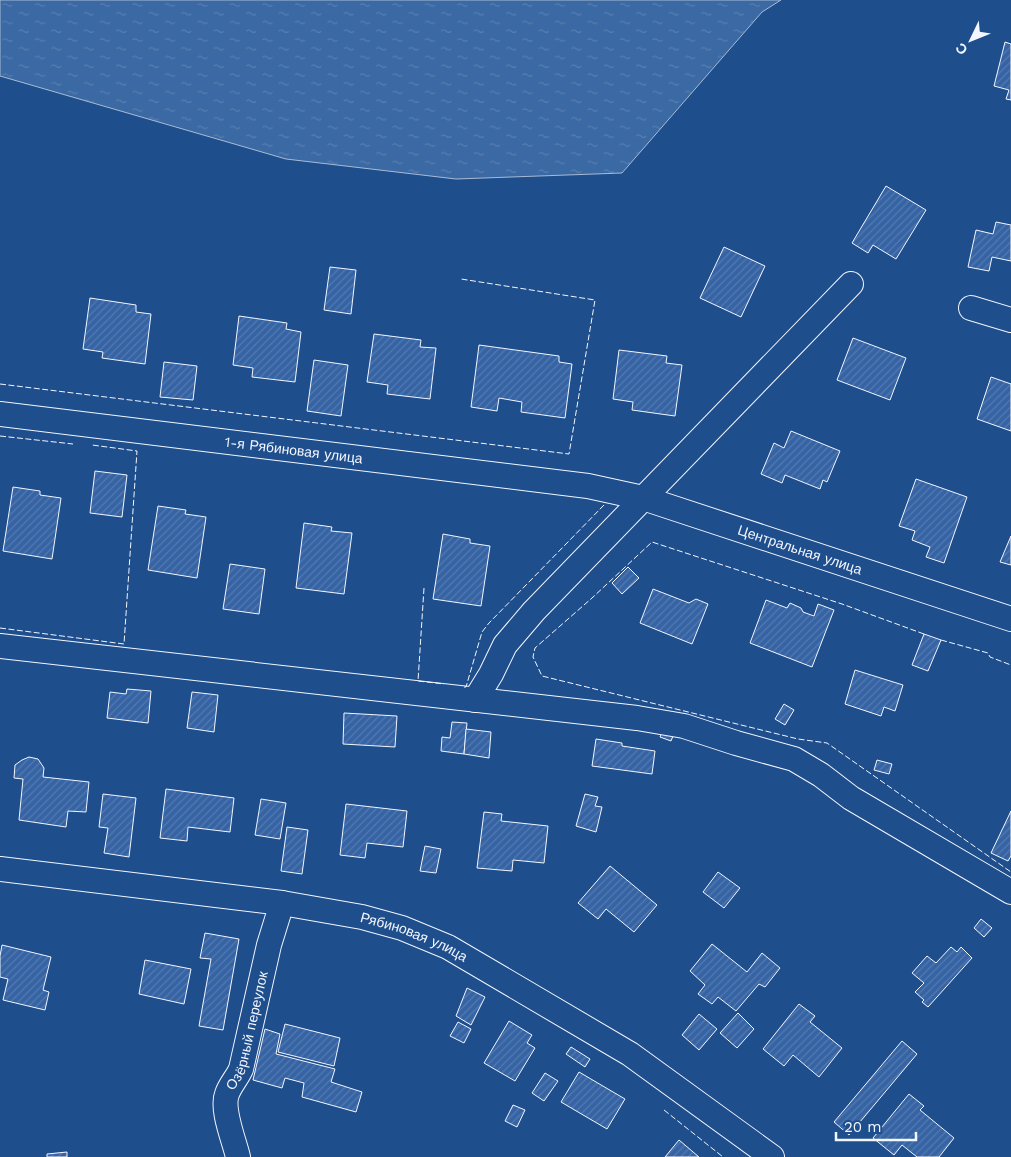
<svg xmlns="http://www.w3.org/2000/svg" width="1011" height="1157" viewBox="0 0 1011 1157" font-family="'Work Sans',sans-serif">
<style>
.water{fill:url(#water-ripples);stroke:#a8bbd7}
.building{fill:url(#building-hatch);stroke:#f2f6ff}
.lines{fill:none;stroke-linecap:round;stroke-linejoin:round}
.minor-casing{stroke:#f2f6ff;stroke-width:26}
.minor{stroke:#1f4e8c;stroke-width:24}
.fence{stroke:#f2f6ff;stroke-width:1;stroke-dasharray:6 2.5;stroke-linecap:butt}
.labels{text-anchor:middle;stroke-width:4;stroke-linejoin:round;paint-order:stroke}
.street-label{font-size:14px;fill:#f2f6ff;stroke:#1f4e8c}
</style>
<defs>
<pattern id="water-ripples" width="26" height="14" patternUnits="userSpaceOnUse" patternTransform="scale(1.25)"><rect width="26" height="14" fill="#3b69a3"/><path d="M2 4q2-2 4 0t4 0M15 11q2-2 4 0t4 0" fill="none" stroke="#587fb1"/></pattern>
<pattern id="building-hatch" width="6" height="6" patternUnits="userSpaceOnUse" patternTransform="scale(1.25)"><rect width="6" height="6" fill="#3563a3"/><path d="M-1 1l2-2M0 6l6-6M5 7l2-2" fill="none" stroke="#537ab1"/></pattern>
</defs>
<rect width="100%" height="100%" fill="#1f4e8c"/>
<path class="water" d="M0,0H781L762,12L622,173L456,179L286,159L0,76Z"/>
<g class="building">
<path d="M1005,42L1011,44V100L1006,99L1009,90L994,86Z"/>
<path d="M886,186L926,210L896,259L873,245L868,253L852,243Z"/>
<path d="M996,222L1011,225V261L992,257L989,271L968,267L976,230L993,234Z"/>
<path d="M724,247L765,266L741,317L700,298Z"/>
<path d="M330,267L356,270L351,314L324,310Z"/>
<path d="M90,298L136,305V312L151,314L145,364L102,358L103,352L83,349Z"/>
<path d="M239,316L287,323L286,329L301,332L295,382L252,377L253,368L233,365Z"/>
<path d="M374,334L421,340L420,347L436,348L430,399L387,394L388,385L367,382Z"/>
<path d="M853,338L906,358L890,400L837,380Z"/>
<path d="M479,345L559,356V362L572,364L565,418L521,412L522,402L499,398L497,411L471,407Z"/>
<path d="M619,350L667,356L666,363L682,365L675,416L632,410L633,402L613,399Z"/>
<path d="M314,360L348,365L341,416L307,411Z"/>
<path d="M164,362L197,366L193,400L160,397Z"/>
<path d="M991,377L1011,384V431L977,419Z"/>
<path d="M791,431L840,451L827,482L823,480L820,489L785,475L782,483L761,474L774,443L784,448Z"/>
<path d="M95,471L127,475L122,517L90,513Z"/>
<path d="M916,479L967,497L944,563L926,557L930,547L912,540L915,531L899,526Z"/>
<path d="M13,487L40,491V495L61,498L52,559L3,551Z"/>
<path d="M158,506L186,510L185,514L206,517L197,578L148,570Z"/>
<path d="M304,523L332,527L331,531L352,533L344,594L296,588Z"/>
<path d="M443,534L470,539V543L490,546L481,606L433,599Z"/>
<path d="M1011,536V565L1000,562Z"/>
<path d="M230,564L265,569L259,614L223,609Z"/>
<path d="M628,567L639,578L622,594L612,583Z"/>
<path d="M653,589L689,603L696,599L708,604L692,644L640,623Z"/>
<path d="M766,600L787,608L790,603L801,608L803,612L814,616L818,604L834,610L812,667L750,643Z"/>
<path d="M924,634L941,640L928,671L912,665Z"/>
<path d="M855,670L903,685L895,711L884,707L881,716L845,704Z"/>
<path d="M127,689L151,691L148,723L107,718L110,692L126,694Z"/>
<path d="M192,692L218,695L214,732L187,728Z"/>
<path d="M784,704L794,710L785,725L775,719Z"/>
<path d="M344,713L397,716L395,747L343,744Z"/>
<path d="M452,722L467,723L464,754L441,751L442,737L450,738Z"/>
<path d="M664,727L675,731L671,741L660,737Z"/>
<path d="M466,729L491,732L489,758L464,754Z"/>
<path d="M596,739L622,743V746L655,751L652,774L592,766Z"/>
<path d="M29,757L38,759L44,768L43,777L89,782L86,812L68,811L66,827L19,820L23,779L14,778L15,765L22,760Z"/>
<path d="M877,760L892,764L889,774L874,770Z"/>
<path d="M166,789L234,798L230,832L188,827L187,841L160,838Z"/>
<path d="M103,794L136,798L129,857L104,853L108,828L99,827Z"/>
<path d="M585,794L598,797L595,806L602,807L596,832L576,826Z"/>
<path d="M261,799L286,803L280,839L255,835Z"/>
<path d="M346,804L407,811L403,847L367,843L365,858L340,855Z"/>
<path d="M1011,811V856L1008,861L991,853Z"/>
<path d="M484,812L502,814L501,821L548,826L544,863L513,860L512,871L477,868Z"/>
<path d="M287,827L308,830L302,874L281,871Z"/>
<path d="M425,846L441,849L436,873L420,871Z"/>
<path d="M610,866L657,905L634,932L606,909L598,919L578,903Z"/>
<path d="M718,872L740,888L724,908L703,892Z"/>
<path d="M981,919L992,928L984,937L974,928Z"/>
<path d="M205,933L239,939L223,1030L199,1026L211,959L200,958Z"/>
<path d="M712,944L747,972L762,953L780,968L765,987L759,984L736,1011L718,997L712,1004L698,994L705,985L690,971Z"/>
<path d="M2,945L51,957L43,990L49,992L45,1010L3,1000L8,979L0,977V956Z"/>
<path d="M951,947L957,952L961,947L972,958L928,1007L922,1002L924,1000L915,992L924,983L912,973L927,956L936,963Z"/>
<path d="M145,960L191,969L184,1004L139,994Z"/>
<path d="M467,988L485,997L471,1025L456,1016Z"/>
<path d="M799,1004L815,1016L810,1022L842,1048L819,1077L793,1055L784,1066L763,1049Z"/>
<path d="M738,1013L754,1029L737,1048L720,1033Z"/>
<path d="M699,1014L717,1029L699,1050L682,1035Z"/>
<path d="M509,1021L532,1035L527,1043L535,1048L515,1081L484,1063Z"/>
<path d="M458,1022L471,1029L464,1043L450,1036Z"/>
<path d="M285,1024L340,1038L334,1066L278,1052Z"/>
<path d="M265,1029L280,1034L276,1054L335,1069L331,1082L362,1092L356,1112L302,1097L304,1083L285,1078L282,1088L253,1080Z"/>
<path d="M902,1041L917,1054L849,1135L834,1122Z"/>
<path d="M571,1047L590,1059L585,1067L566,1054Z"/>
<path d="M579,1072L625,1099L607,1129L561,1102Z"/>
<path d="M545,1073L558,1081L544,1101L532,1093Z"/>
<path d="M909,1094L924,1106L920,1110L954,1138L939,1157H917L902,1145L894,1155L873,1138Z"/>
<path d="M513,1105L525,1110L517,1127L505,1121Z"/>
<path d="M679,1140L699,1157H665Z"/>
<path d="M67,1152V1157H47V1154Z"/>
</g>
<g class="lines">
<g class="minor-casing">
<g id="minor">
<path d="M971,308L1011,320"/>
<path id="s1" d="M0,414L588,486L643,498L1011,619"/>
<path d="M0,646L637,718L684,726L736,743L794,759L821,775L851,798L1011,892"/>
<path d="M475,700L491,674L505,645L534,611L851,284"/>
<path id="s2" d="M0,869L282,903L362,917L402,928L448,947L630,1054L772,1157"/>
<path id="s3" d="M238,1157C234,1140 221,1109 227,1094C230,1085 237,1078 241,1069L269,945L282,903"/>
</g>
</g>
<use href="#minor" class="minor"/>
<g class="fence">
<path d="M0,384L569,454L595,300L461,279"/>
<path d="M0,436L73,444"/>
<path d="M424,588L418,681L444,684"/>
<path d="M0,628L124,644L137,451L92,445"/>
<path d="M924,634L842,604L652,542L592,598L535,648L533,657L542,676L798,739L827,743L1011,872"/>
<path d="M941,640L988,653L990,657L1011,665"/>
<path d="M464,687H466L482,632L489,623L605,504"/>
<path d="M664,1110L723,1157"/>
</g>
</g>
<g class="labels">
<g class="street-label">
<text dy="5" stroke="none"><textPath href="#s1" startOffset="296">1-я Рябиновая улица</textPath></text>
<text dy="5" stroke="none"><textPath href="#s1" startOffset="814">Центральная улица</textPath></text>
<text dy="5" stroke="none"><textPath href="#s2" startOffset="421">Рябиновая улица</textPath></text>
<text dy="5" stroke="none"><textPath href="#s3" startOffset="132">Озёрный переулок</textPath></text>
</g>
</g>
<g transform="translate(971 40) rotate(227)" stroke="#1f4e8c" stroke-width="4" paint-order="stroke">
<path d="M0-4L9 19L0 12L-9 19Z" fill="#f2f6ff"/>
<text y="-8" font-size="14" font-weight="bold" text-anchor="middle" fill="#f2f6ff">С</text>
</g>
<path d="M836 1132v8h80v-8" fill="none" stroke="#f2f6ff" stroke-width="2.5"/>
<text x="844" y="1132" font-size="15" fill="#f2f6ff" stroke="#1f4e8c" stroke-width="4" paint-order="stroke">20 m</text>
</svg>
